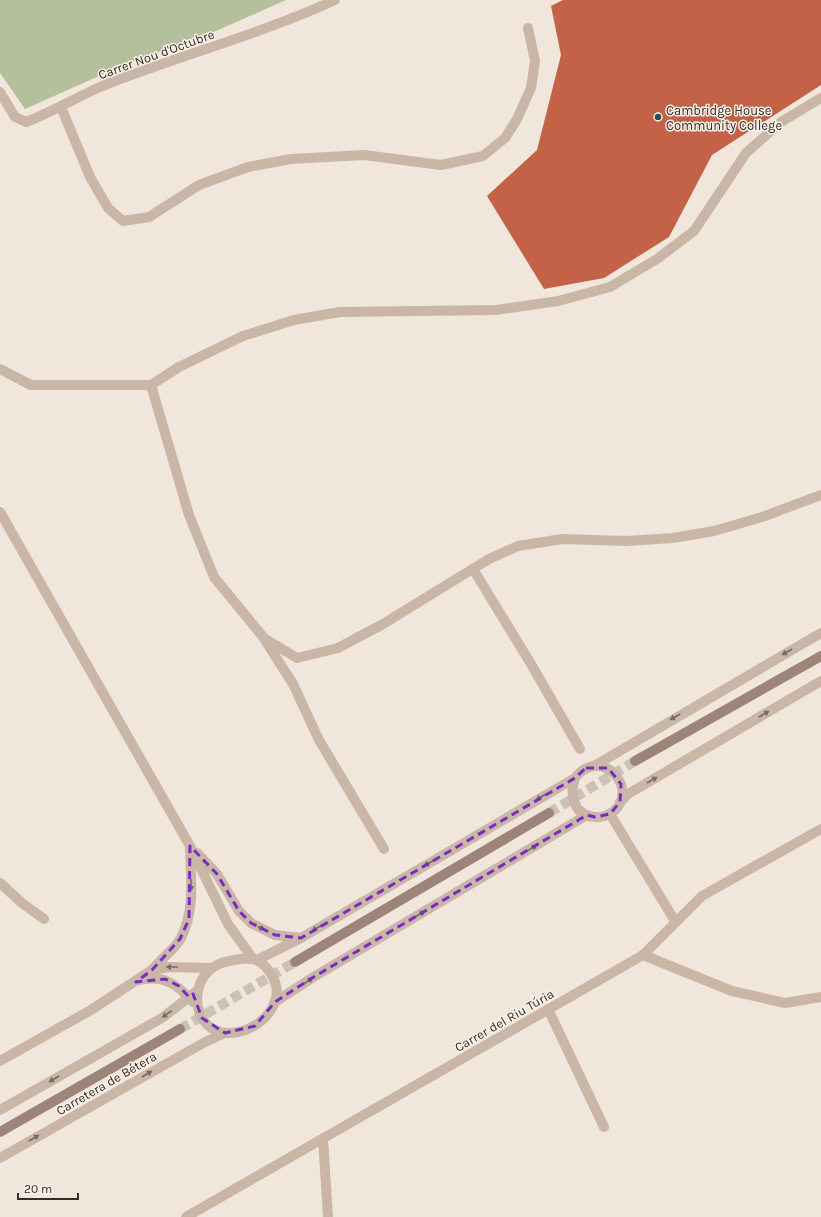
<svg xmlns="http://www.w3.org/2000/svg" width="821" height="1217" viewBox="0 0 821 1217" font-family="Karla,sans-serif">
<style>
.green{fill:#b4bf9b}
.building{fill:#c36247}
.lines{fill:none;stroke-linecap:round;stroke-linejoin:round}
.secondary-tunnel{stroke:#cbc1b7;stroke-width:10;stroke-dasharray:10 5;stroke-linecap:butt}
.street{stroke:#c9b6a7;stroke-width:10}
.secondary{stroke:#9c8578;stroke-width:10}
.oneway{fill:#786a61}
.marked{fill:none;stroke:#7b2cbf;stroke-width:3;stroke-dasharray:8 5;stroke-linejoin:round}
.poi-dot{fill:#1e5356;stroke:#f9f0e7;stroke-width:1.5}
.labels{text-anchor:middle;stroke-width:3;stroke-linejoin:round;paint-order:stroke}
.street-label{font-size:13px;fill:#352b27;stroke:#f9f0e7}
.poi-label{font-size:13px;fill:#352b27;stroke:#f9f0e7;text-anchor:start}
</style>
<rect width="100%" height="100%" fill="#f1e6db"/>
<path class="green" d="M0,0H286L216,31L126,64L25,109L0,73Z"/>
<path class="building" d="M563,0H821V85L712,155L669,237L604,278L544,289L487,196L537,150L561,55L551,6Z"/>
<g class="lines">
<g class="secondary-tunnel">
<path d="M549,813L635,761"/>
<path d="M180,1029L295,962"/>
</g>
<g class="street">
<path d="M0,92L15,117L26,122C52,112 75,98 100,87C177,56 259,35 335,0"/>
<path d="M61,107L90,177L108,208L123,221L149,217L199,185L248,167L291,159L364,155L441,165L483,156L505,138L517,119L531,88L535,61L528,28"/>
<path d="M0,369L31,385H151L179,367L243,336L294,320L340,312L496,310L558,301L610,287L657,259L694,231L746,153L781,122L821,98"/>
<path d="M151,385L189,515L214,577L264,638L297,658L338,648L383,624L489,559L518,546L562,539L626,541L673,538L714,531L762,517L821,495"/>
<path d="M0,512L190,846L228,924L253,959"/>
<path d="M473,569L531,664L580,749"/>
<path d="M265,640L293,684L319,740L384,849"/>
<path d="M594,766L821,633"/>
<path d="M620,802L628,794L821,681"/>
<path d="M610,814L675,921"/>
<path d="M197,853L217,874L239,911L251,923L275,935L301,938"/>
<path d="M0,883L22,903L44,919"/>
<path d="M643,955L732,991L785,1003L821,997"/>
<path d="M241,959C246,959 252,958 256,960C270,966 281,987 275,1001C269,1020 247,1034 227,1033C193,1031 188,986 212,968C220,962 232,960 241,959Z"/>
<path d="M257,960L301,938L575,778C601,745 639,788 615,810C609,815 603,818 595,817C574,816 569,795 575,778"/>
<path d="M152,970C161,959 175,949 181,938C195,911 191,879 190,850"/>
<path d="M140,980C163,974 178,985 193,1002"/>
<path d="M275,1002L312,978L587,815"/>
<path d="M548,1009L604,1127"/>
<path d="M0,1061L91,1010L152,970L169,967L211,968"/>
<path d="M0,1110L162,1018L197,991"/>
<path d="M323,1139L328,1217"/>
<path d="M0,1158L205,1042L225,1033"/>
<path d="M186,1217L643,955L702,896L821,829"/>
</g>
<g class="secondary">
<path d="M635,761L821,656"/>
<path d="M295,962L549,813"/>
<path d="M0,1132L180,1029"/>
</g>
</g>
<defs><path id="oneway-solid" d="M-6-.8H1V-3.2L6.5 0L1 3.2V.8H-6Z"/></defs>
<g class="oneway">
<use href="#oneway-solid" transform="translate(787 652) rotate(150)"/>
<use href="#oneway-solid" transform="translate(764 714) rotate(-30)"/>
<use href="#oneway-solid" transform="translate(675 717) rotate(150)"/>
<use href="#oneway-solid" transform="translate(652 780) rotate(-30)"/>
<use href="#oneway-solid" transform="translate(541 797) rotate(150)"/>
<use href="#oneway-solid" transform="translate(532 848) rotate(-31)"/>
<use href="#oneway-solid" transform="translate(429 863) rotate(150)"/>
<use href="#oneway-solid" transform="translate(191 885) rotate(89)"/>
<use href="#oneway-solid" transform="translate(420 914) rotate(-31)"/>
<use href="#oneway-solid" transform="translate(317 928) rotate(150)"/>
<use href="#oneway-solid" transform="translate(263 929) rotate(-154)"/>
<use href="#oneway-solid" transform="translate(172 967) rotate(180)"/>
<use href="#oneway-solid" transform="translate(308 981) rotate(-33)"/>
<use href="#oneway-solid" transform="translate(167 1014) rotate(146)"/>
<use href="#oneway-solid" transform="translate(147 1074) rotate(-30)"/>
<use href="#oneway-solid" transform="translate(54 1079) rotate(150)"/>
<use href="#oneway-solid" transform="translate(34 1138) rotate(-30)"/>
</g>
<path class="marked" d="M586,768H608L621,784L620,802L610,814L595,817L587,815L312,978L275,1002L255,1026L225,1033L202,1018L193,994L189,997L179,986L165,979L136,982L152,970L180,939L189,919L190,846L217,874L239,911L251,923L275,935L301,938L575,778Z"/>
<circle class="poi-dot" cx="658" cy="117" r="4"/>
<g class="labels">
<g class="street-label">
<text transform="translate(156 54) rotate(-20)" y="5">Carrer Nou d'Octubre</text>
<text transform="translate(504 1020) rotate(-30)" y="5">Carrer del Riu Túria</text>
<text transform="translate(106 1083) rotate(-30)" y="5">Carretera de Bétera</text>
</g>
<g class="poi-label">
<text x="666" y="115">Cambridge House<tspan x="666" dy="15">Community College</tspan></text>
</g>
</g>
<path d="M18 1193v6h60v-6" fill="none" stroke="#352b27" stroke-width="2"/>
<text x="24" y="1193" font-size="12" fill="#352b27" stroke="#f9f0e7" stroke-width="3" paint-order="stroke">20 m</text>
</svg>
